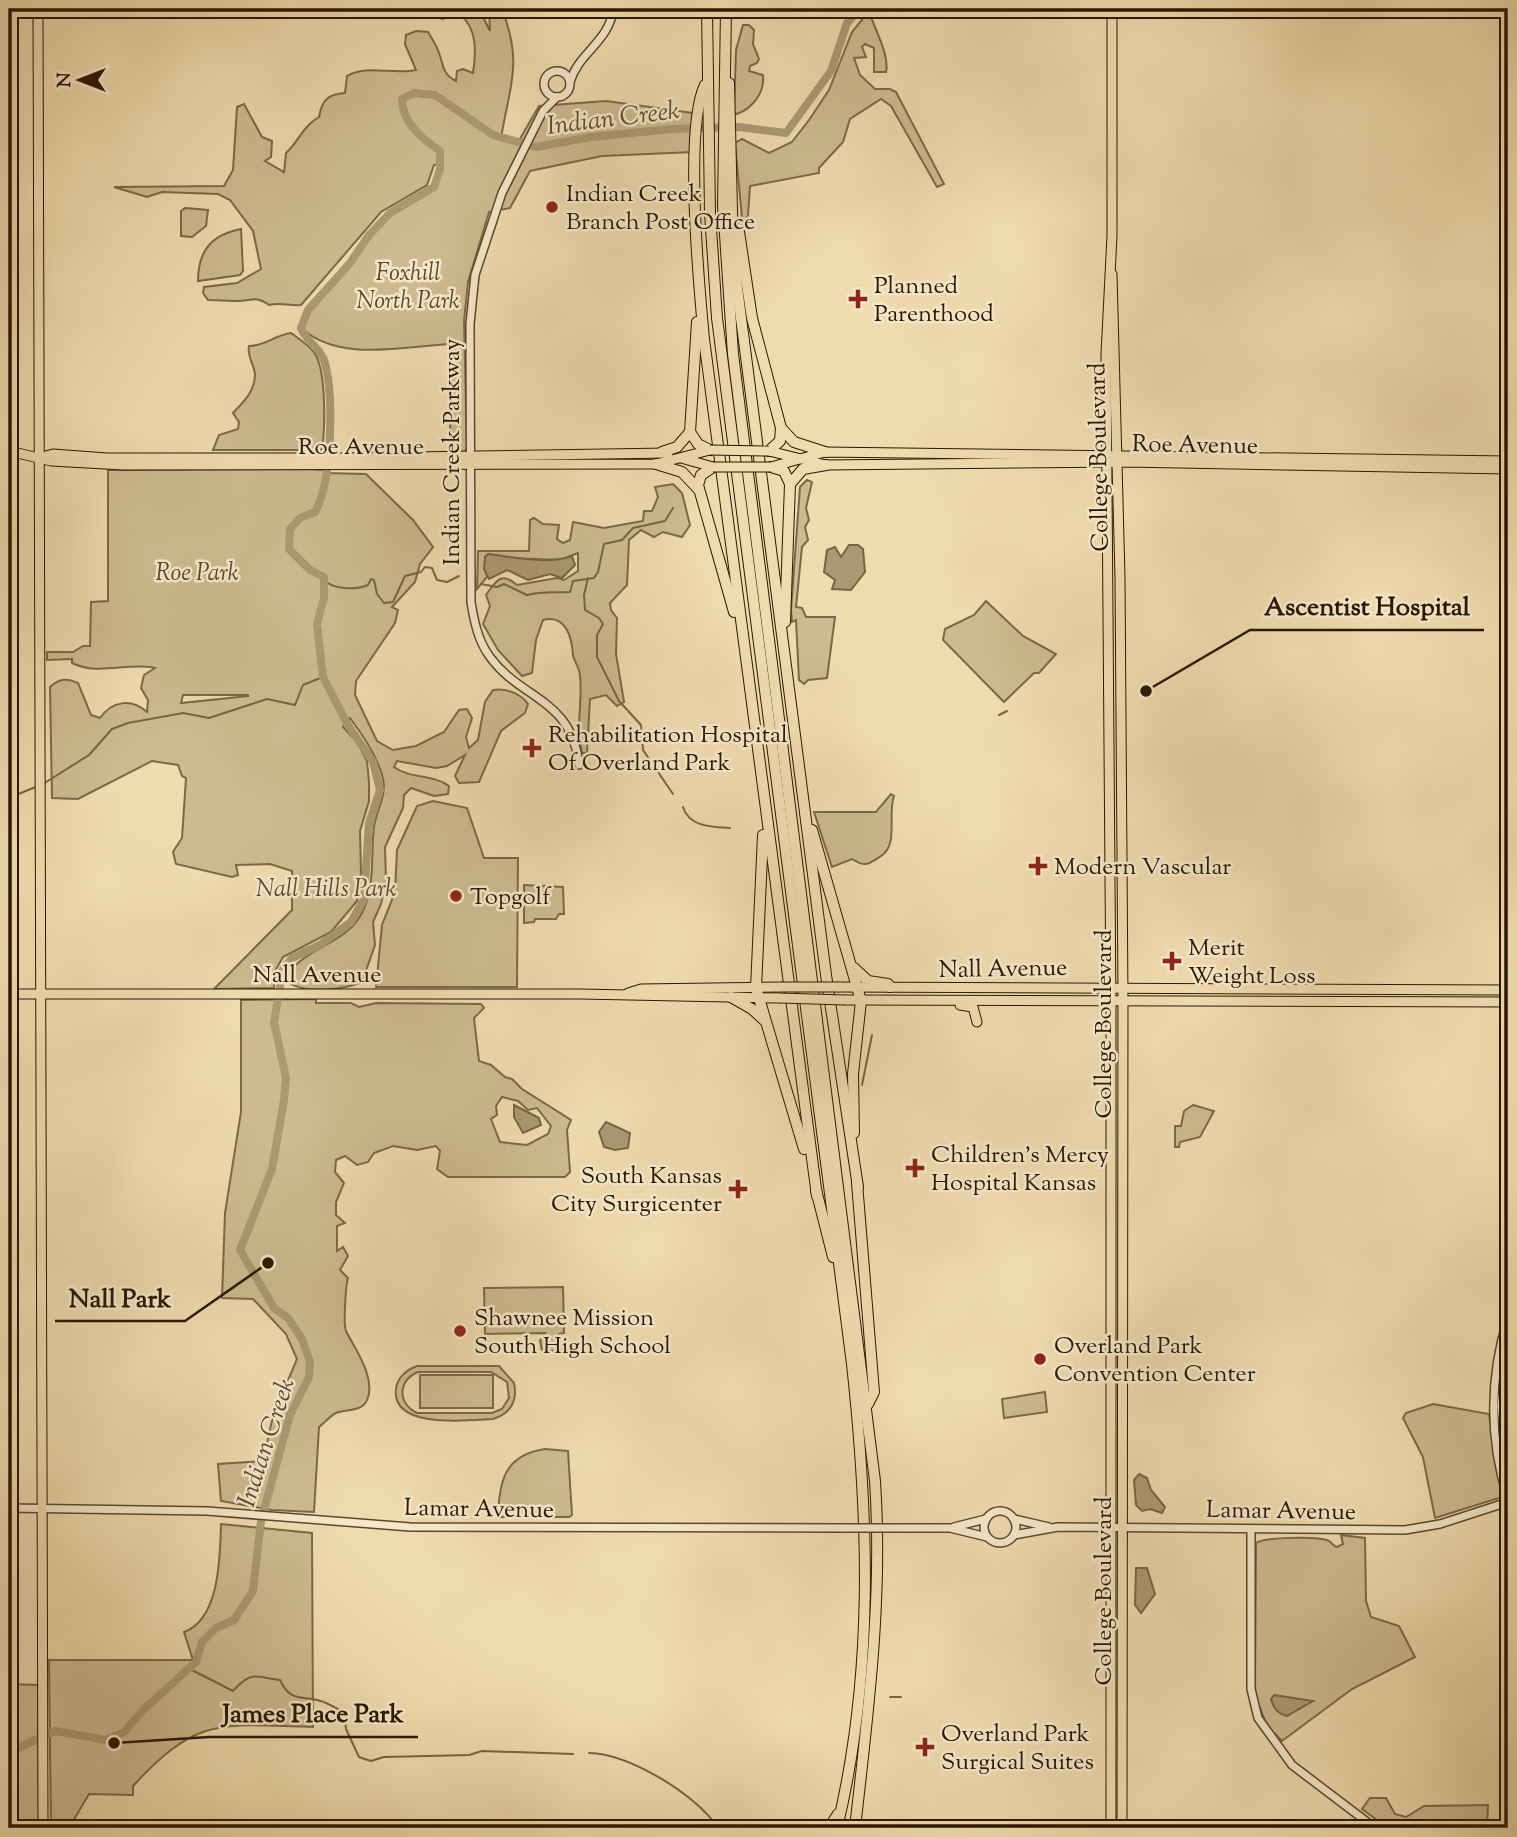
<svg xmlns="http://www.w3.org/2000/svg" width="1517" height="1837" viewBox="0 0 1517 1837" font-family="'Sorts Mill Goudy',serif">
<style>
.green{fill:#ceba90;stroke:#7c6848;stroke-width:2;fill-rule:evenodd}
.water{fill:#ac9873;stroke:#786445;stroke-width:2}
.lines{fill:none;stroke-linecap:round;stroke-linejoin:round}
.stream{stroke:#786445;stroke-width:2}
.river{stroke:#ac9873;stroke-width:8}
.minor-casing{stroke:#5b482c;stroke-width:10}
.major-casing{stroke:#291700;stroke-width:11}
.highway-casing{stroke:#291700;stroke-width:12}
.minor{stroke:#f5e8ca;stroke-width:7}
.major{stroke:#f0dbae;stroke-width:9}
.highway{stroke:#f0dbae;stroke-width:10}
.minor-bridge-casing{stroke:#5b482c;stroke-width:10;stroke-linecap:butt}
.major-bridge-casing{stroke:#291700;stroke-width:11;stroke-linecap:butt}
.minor-bridge{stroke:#f5e8ca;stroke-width:7}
.major-bridge{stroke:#f0dbae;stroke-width:9}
.poi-dot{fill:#8f2418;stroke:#f5e8ca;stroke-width:2.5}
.labels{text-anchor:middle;stroke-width:5;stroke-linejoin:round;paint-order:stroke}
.poi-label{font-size:24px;fill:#291700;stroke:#f5e8ca;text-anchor:start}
.park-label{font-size:24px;font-style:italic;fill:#5b482b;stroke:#f5e8ca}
.street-label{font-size:24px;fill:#291700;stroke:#f5e8ca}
.water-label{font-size:26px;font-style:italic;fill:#5d4b2e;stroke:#f5e8ca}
.leader{fill:none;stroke:#291700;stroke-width:2.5}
.callout-dot{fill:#291700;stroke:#f5e8ca;stroke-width:2.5}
.callout-label{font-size:26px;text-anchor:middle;font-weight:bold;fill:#291700;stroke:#f5e8ca;stroke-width:5;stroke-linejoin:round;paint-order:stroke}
</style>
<rect width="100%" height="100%" fill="#f0dbae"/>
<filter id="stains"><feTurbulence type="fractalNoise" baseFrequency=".00286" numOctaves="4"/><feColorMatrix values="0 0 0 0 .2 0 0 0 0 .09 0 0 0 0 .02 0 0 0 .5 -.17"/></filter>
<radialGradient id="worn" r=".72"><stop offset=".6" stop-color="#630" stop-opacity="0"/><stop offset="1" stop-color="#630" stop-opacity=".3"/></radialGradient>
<g class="green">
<path d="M432,9H479L490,31L489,9H502C523,64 510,84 501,138L517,144L539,106L606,101L694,113L693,152L602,156L530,171L510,208L489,212L468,282L464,321L467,448L464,452L450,449L451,344C403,346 340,363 301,328L308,310L350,263L369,235L390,213L434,187L440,164L434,165L427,185L381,212L301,305C290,306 280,302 269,305C255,295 252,301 237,301C228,301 218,300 208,300L203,293L204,287L237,283L261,269L253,231L230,200L218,194L162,192L147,197L114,187L224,186L233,170L237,107L244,104L262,137L272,141L271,157L265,161L284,172L286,153C300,140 302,127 319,117C322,100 328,94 345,93L347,76C366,64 394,75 416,70L405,44L406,35L416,31L428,32C432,39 437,46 439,53C444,66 442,74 456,81L457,71L463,69L473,73C476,52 478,28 459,14L442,19Z"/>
<path d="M869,11C874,28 890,55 886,72H874V48L865,44L862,47L866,57L854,58L860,75L875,89H890L896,92L944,184L937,187L891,106L881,99L850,119L843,142L819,168V173L750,186L748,215L743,229L735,143L742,139L769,153L792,142L809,120L829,90L852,32Z"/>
<path d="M743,25H749L754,30L753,44L759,59L757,63L750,66L749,71L763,75C765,92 753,108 737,114L734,112L736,50Z"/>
<path d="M185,208L208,210L206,226L192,237L181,236V211Z"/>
<path d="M241,229L243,271L240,275L198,281C198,251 211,235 241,229Z"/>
<path d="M291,333C298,338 308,345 313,351C327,367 325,429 322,450H213L219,435L238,429L239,422L233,413C243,402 255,392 255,374C254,364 247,357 249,346C265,346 275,335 291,333Z"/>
<path d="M309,469L324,470V473L366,474L413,520L433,547L420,564L415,582L392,607L398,610L395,623L356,681L355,695L377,741L393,750L416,746L444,732L459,710L467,709L472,718L466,737L469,748L478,740L485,702L493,690C506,688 520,693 528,704L525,713L501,731L479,782L459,783L455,776L465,755L447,766L436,768L397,761L394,767C410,779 433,774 449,786L448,794L434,796L411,788L404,795L403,808L385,847L386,881L381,904L373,922L375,945L362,982C343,990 305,994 287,982C290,954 340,945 357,921C377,893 370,859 374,827C376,811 387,795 383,779C379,759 362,734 350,718L343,727L357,742L367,761L369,782V801L360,831L361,874L357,901L331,932L283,957L275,971L274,988L214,989L292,910V871L270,864L236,865L238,875L232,877L176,864L173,852L182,838L186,778L182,776L178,765L152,761L78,799L52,798L50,687C60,678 67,678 78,683L91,715L100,718C112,701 131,698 147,712L148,700L141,688L144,675L155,668C128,662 98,676 72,663V659L47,660V652H73L83,646H90L91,602L108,601V470ZM183,695H248V696L181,703Z"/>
<path d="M807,480L812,482L806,508L809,520L805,527L808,540L802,547L796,607L802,608L806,617H835L827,678L808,680L804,684L799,680L796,620L792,622L791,610L800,487Z"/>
<path d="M673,484L682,493L690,525L682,537L663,532L654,537L641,530L629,540L627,585L610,603L611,610L617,618L616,654L624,702L617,706L606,695L590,699L587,753H582C575,727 583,702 580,676C580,668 574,662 573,655C572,638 566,614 543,620L536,640L532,673L522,676L498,650L483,624L490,606L486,595C496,581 501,571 517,585L557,578L564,580L578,571V553L560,560L485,557L487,577L477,589L478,551H529L530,520L534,518L543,524L559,525L557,539L563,543L570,540L573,522L604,528L643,521L644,511H652L658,497L655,487Z"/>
<path d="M986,601L1023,636L1056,654L1039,673H1034L1004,702L943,640L945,629L974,615Z"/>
<path d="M891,794L894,796C887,816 899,844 881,856C869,864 866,868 852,859L832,867L814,812H876Z"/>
<path d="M433,801L467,808L484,858H518L517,987H376L382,925L395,892L397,850L417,806Z"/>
<path d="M524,885L563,887L564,914H559L556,919H535L534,922L524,923Z"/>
<path d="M316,999V1003H351L359,1007L376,1003L481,1004L484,1008L474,1018L479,1061L491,1065L505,1077L512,1079L522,1089L571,1120L567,1130L570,1172L565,1177H448L437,1169L440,1151L436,1146L417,1150L393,1146L374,1153L368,1162L357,1165L345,1156L336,1160L335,1172L344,1183L336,1202V1215L345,1223L337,1226V1251L343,1247L348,1256L340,1270L348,1278C346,1284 343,1324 346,1331C355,1349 378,1380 366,1402C360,1412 345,1409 336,1413C330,1416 324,1423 319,1427L314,1512L272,1510L221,1501L218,1464L263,1461L273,1416L297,1359L286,1334L253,1299L222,1298L225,1213L241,1112V1000ZM502,1097L518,1101L528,1110L537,1108L551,1126L548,1134L527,1145L500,1142L491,1119L497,1115L496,1106Z"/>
<path d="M1193,1105L1214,1111L1200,1137L1180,1142L1179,1147H1175V1126H1181L1184,1111Z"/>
<path d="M563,1287L564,1333L559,1334L561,1352L542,1350L540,1341L545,1333L485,1334L484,1288Z"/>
<path d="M417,1366H499L514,1383C518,1401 510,1414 493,1419C469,1420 391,1430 396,1389C397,1378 406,1370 417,1366ZM418,1372H491L507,1382L509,1398L502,1409L492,1413H417C397,1403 398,1380 418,1372Z"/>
<rect x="420" y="1375" width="73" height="33"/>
<path d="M1045,1392L1047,1412L1004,1418L1002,1399Z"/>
<path d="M1433,1404L1489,1414L1502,1493L1499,1498L1435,1518L1423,1457L1403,1418L1406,1413Z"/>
<path d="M545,1449L568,1451L572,1515L569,1517H498C499,1482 504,1455 545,1449Z"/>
<path d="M221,1524L312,1533L313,1727C223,1725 199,1714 133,1786V1795L89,1794L69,1828H51L49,1660H193L184,1632C220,1619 220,1556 221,1524Z"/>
<path d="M1341,1535L1365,1538L1366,1601L1371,1617L1399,1626L1415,1657L1352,1689L1282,1741L1267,1726L1255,1695L1256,1543C1266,1537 1318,1536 1329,1541C1332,1543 1333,1546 1337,1547L1343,1544Z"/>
<path d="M9,1684L38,1685L39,1828H9Z"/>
<path d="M1370,1798H1386L1395,1814L1406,1817L1424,1806L1488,1805L1487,1828H1388L1362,1809Z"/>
</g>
<g class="water">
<path d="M849,545H858L863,549L865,572L851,590L832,589L835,580L824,572L827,550L835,547L841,557Z"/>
<path d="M488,554C513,557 549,565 572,556L575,565L562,578L550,574L528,580L507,570L489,579L484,569L485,557Z"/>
<path d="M514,1105L539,1118L541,1125L523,1133L514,1117Z"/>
<path d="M606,1122L630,1133L628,1148L615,1150L604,1147L599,1132Z"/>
<path d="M1139,1474L1147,1478L1151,1490L1165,1507L1162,1513L1150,1509L1142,1511L1136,1505L1134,1480Z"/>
<path d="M1136,1568H1147L1155,1594L1141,1613L1135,1605Z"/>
<path d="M1274,1695L1313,1701L1287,1716C1277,1713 1274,1709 1271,1699Z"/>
</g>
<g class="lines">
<g class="stream">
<path d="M588,578L584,595L585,610L599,618L603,624L597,635V657L619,701L641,725L643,750L673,794"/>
<path d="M324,579C331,590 356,590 368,585L371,579L374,580L377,594L384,603L393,602L405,576L421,572L425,567L432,568L437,580L447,582L459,576"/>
<path d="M481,584L497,587L504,584L527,595C543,591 554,593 570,592L573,581L594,578L598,572L604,544L622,540L633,528L665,521L673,508"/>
<path d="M999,715L1007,711"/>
<path d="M43,784L89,755L112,729L128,723L183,713L209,718L267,699L295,705L303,685L323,677"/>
<path d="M9,790L16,795L38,786"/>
<path d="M683,807C689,827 712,827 730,828"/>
<path d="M862,1085L872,1035"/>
<path d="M190,1669L233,1691C252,1670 255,1677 280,1680C290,1701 298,1696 317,1700C327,1702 335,1707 344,1713L346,1729L359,1757L371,1761L384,1757L469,1755L482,1751L573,1754"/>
<path d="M890,1697H901"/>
<path d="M589,1753C629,1754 696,1794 718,1828"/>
</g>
<path class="river" d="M9,1752L55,1731L106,1740L124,1732L143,1710L196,1662L202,1642L216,1628L234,1620L253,1591L261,1521L290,1415L309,1377L310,1362L302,1339L288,1318L274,1308L240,1250L272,1169L284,1100L286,1078L274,1022L283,969L292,958L320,945L351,922L364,899L369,823L380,790L373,762L348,725L323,677L317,624L324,598V577L310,570L289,549L290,529L300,518L315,512C332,483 334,396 325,363C321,348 306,342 301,328L308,310L350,263L369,235L390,213L434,187L440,169V151C421,138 402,122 402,99L414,93L435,95L493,135L536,147L591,137L672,129L739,127L786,133L831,71L847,23L860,9"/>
<g class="minor-casing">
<g id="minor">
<circle cx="557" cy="84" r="13"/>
<path d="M570,82C578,53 610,41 613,9"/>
<path d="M557,97L543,111L502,193L475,275L470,324L471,602C474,621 478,641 490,657C521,700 572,698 579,765"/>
<path d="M1508,1318C1489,1377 1489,1440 1508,1499"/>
<path d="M1508,1354L1501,1406L1508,1469"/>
<path d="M9,1508L207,1511L410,1527L841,1528"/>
<circle cx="1000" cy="1527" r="16"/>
<path d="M1014,1519L1049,1527"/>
<path d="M954,1527L986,1519"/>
<path d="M906,1528H950L987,1537"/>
<path d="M1251,1529V1689L1258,1718L1292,1765L1375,1828"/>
<path d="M1014,1535L1058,1527L1405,1530L1440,1524L1508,1502"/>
</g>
</g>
<g class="major-casing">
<g id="major">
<path d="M38,9L43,1828"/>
<path d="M1112,274L1120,577L1123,999L1122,1828"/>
<path d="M9,451L51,461L123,465L656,464L710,450"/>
<path d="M769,451L826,465L1126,462L1508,469"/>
<path d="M42,457L53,454L107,458H346L668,453"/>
<path d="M681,458L713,467"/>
<path d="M771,467L825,452L1508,461"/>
<path d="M839,987L1508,990"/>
<path d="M628,993L641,989L780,987"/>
<path d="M9,994H580L779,998"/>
<path d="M846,1000L1508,1002"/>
<path d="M960,1005L973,1007L977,1022"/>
<path d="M1111,1828V1008L1106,354L1112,236V9"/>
</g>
</g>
<g class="highway-casing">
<g id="highway">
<path d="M707,9L710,213L717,318L852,1364C869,1521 874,1674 837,1828"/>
<path d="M726,9L723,205L733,354L875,1481C883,1599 868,1712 855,1828"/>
<path d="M729,83L732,212L737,287L826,975L858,1187"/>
<path d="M705,85C684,128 699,286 704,339L817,1196"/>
<path d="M739,232L752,318L781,428L794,442L825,452"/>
<path d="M690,432L698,444L710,450"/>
<path d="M769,451L780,441L781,428"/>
<path d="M662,452L677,447L690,432L697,322"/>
<path d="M656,464L682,472L699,490"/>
<path d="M713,467L701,475L698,485L734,612"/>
<path d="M771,467L784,471L790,484L785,622"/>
<path d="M790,484L803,469L826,465"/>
<path d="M812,830L861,1001L853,1074L854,1133"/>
<path d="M763,835L756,988L804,1149"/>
<path d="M854,968L868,981L888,984L890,987"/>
<path d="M731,997L752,1009L764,1020"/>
<path d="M857,1183L874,1392L868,1404"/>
<path d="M816,1190L833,1257"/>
<path d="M829,1828L838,1814"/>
</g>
</g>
<use href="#minor" class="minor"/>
<use href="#major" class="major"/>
<use href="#highway" class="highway"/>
<g class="minor-bridge-casing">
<path id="minor-bridge" d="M841,1528H906"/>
</g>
<g class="major-bridge-casing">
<g id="major-bridge">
<path d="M710,450L769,451"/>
<path d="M713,467H771"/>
<path d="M780,987H839"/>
<path d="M779,998L846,1000"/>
</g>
</g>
<use href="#minor-bridge" class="minor-bridge"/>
<use href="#major-bridge" class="major-bridge"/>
</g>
<g class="poi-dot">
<circle cx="552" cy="207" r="7"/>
<path d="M854.5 288.5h7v7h7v7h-7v7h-7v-7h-7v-7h7z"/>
<path d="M528.5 737.5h7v7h7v7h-7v7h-7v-7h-7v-7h7z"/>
<path d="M1034.5 855.5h7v7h7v7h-7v7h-7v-7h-7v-7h7z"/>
<circle cx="456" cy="896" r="7"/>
<path d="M1168.5 950.5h7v7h7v7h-7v7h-7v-7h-7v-7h7z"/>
<path d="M911.5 1157.5h7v7h7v7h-7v7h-7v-7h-7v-7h7z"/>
<path d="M734.5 1178.5h7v7h7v7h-7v7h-7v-7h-7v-7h7z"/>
<circle cx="460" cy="1331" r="7"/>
<circle cx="1040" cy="1359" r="7"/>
<path d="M921.5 1736.5h7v7h7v7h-7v7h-7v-7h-7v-7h7z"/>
</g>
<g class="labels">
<g class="poi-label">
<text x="566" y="201">Indian Creek<tspan x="566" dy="28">Branch Post Office</tspan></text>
<text x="874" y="293">Planned<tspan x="874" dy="28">Parenthood</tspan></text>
<text x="548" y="742">Rehabilitation Hospital<tspan x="548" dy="28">Of Overland Park</tspan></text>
<text x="1054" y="874">Modern Vascular</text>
<text x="470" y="904">Topgolf</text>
<text x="1188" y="955">Merit<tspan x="1188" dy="28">Weight Loss</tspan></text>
<text x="931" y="1162">Children's Mercy<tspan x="931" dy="28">Hospital Kansas</tspan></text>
<text x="722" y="1183" text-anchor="end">South Kansas<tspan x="722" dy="28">City Surgicenter</tspan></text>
<text x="474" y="1325">Shawnee Mission<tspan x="474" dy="28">South High School</tspan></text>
<text x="1054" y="1353">Overland Park<tspan x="1054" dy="28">Convention Center</tspan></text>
<text x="941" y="1741">Overland Park<tspan x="941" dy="28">Surgical Suites</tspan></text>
</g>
<g class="park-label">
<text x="408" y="280">Foxhill<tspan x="408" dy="28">North Park</tspan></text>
<text x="197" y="580">Roe Park</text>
<text x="326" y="896">Nall Hills Park</text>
</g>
<g class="street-label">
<text transform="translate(1195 444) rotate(1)" y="8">Roe Avenue</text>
<text x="361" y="454">Roe Avenue</text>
<text transform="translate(451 452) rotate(-90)" y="8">Indian Creek Parkway</text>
<text transform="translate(1098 457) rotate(-91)" y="8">College Boulevard</text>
<text transform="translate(1003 968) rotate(-1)" y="8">Nall Avenue</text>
<text x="317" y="982">Nall Avenue</text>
<text transform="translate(1103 1024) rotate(-90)" y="8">College Boulevard</text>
<text transform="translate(479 1508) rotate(1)" y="8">Lamar Avenue</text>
<text transform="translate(1281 1510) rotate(1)" y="8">Lamar Avenue</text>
<text transform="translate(1103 1591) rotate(-90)" y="8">College Boulevard</text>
</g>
<g class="water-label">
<text transform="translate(613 117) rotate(-7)" y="9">Indian Creek</text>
<text transform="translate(265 1442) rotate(-72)" y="9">Indian Creek</text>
</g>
</g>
<path class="leader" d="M1146 691L1250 630H1484M268 1263L185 1321H55M114 1743L209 1737H418"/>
<g class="callout-dot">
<circle cx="1146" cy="691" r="7"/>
<circle cx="268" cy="1263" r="7"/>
<circle cx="114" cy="1743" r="7"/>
</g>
<g class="callout-label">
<text x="1367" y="615">Ascentist Hospital</text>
<text x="120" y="1307">Nall Park</text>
<text x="313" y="1722">James Place Park</text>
</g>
<rect width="1517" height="1837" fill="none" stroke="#f0dbae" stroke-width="35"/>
<rect x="10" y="10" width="1496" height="1816" fill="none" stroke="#291700" stroke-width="3.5"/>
<rect x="18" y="18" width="1482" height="1802" fill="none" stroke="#291700" stroke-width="2"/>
<g transform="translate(80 80) rotate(270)" stroke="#f5e8ca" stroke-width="5" paint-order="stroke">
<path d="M0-5L12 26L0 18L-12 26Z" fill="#291700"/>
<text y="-10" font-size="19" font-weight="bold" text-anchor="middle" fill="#291700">N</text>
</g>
<rect width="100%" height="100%" filter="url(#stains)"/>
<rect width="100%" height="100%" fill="url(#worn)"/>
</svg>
